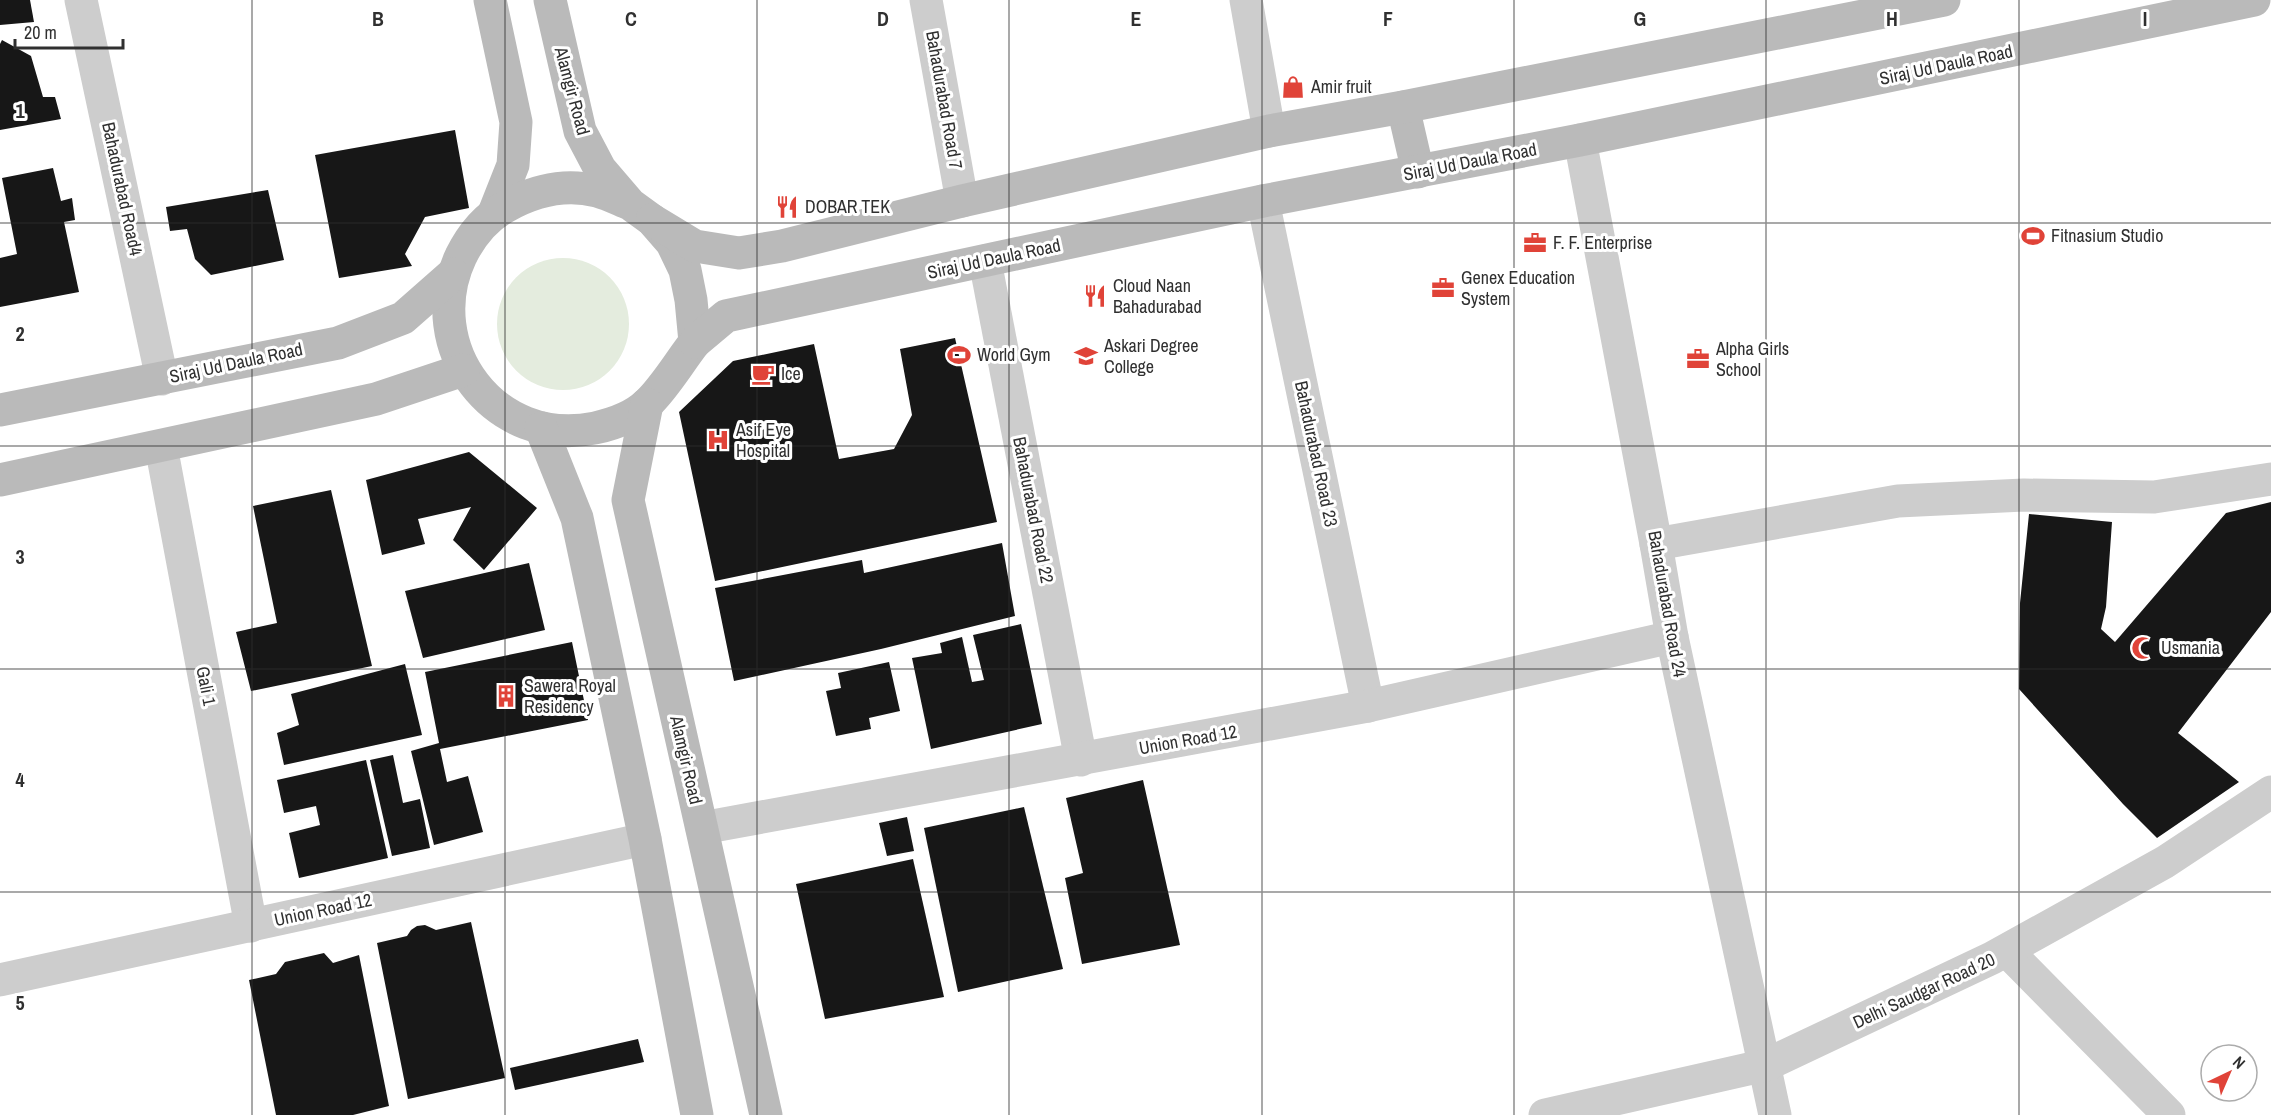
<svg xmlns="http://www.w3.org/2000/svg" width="2271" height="1115" viewBox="0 0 2271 1115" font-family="'Archivo Narrow',sans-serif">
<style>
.green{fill:#e4ecde}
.building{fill:#171717}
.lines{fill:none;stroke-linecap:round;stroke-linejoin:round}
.street{stroke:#cdcdcd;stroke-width:33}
.secondary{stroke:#bababa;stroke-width:33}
.grid{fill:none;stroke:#303030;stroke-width:1.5;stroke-opacity:0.55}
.labels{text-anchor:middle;stroke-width:6;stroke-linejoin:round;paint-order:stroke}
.street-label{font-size:18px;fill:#303030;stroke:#fff}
.poi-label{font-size:18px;fill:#303030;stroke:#fff;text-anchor:start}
.grid-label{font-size:20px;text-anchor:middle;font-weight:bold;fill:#303030;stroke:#fff;stroke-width:6;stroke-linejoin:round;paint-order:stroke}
</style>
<rect width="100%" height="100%" fill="#fff"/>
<circle class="green" cx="563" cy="324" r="66"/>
<g class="building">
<path d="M0,0H30L34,22L0,25Z"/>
<path d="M2,40L31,56L43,97H55L61,119L0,130V44Z"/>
<path d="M455,130L469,208L425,217L405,254L412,266L339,278L315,155Z"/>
<path d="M53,168L61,201L72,198L75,220L64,222L79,292L0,307V258L17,254L2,178Z"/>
<path d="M268,190L284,260L211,275L195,259L187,229L170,231L166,207Z"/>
<path d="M955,338L997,522L715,581L679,412L733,361L814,344L839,459L894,449L912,415L900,349Z"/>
<path d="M469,452L537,508L484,570L453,540L471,507L418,519L425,544L382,555L366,480Z"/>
<path d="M331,490L372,666L251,691L236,632L277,623L253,506Z"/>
<path d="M2271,502V612L2178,733L2239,782L2157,838L2123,804L2019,689L2020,603L2029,514L2112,522L2106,607L2101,629L2115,642L2226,513Z"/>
<path d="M1002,543L1015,616L881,649L734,681L715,588L862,560L864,573Z"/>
<path d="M529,563L545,630L423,658L405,591Z"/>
<path d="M1021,624L1042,724L931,749L912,658L942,653L940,643L962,637L972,682L984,680L973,635Z"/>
<path d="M572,642L588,720L440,749L447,782L468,776L483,832L434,845L411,751L439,743L425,672Z"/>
<path d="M889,662L900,711L869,718L871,729L836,736L826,691L841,688L838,673Z"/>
<path d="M405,664L422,735L284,765L277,733L299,725L291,694Z"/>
<path d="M393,755L403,803L420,799L430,848L392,856L370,760Z"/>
<path d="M366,760L388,858L299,878L289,833L320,825L316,806L284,813L277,780Z"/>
<path d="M1143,780L1180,945L1082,964L1065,878L1083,873L1066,798Z"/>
<path d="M1024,807L1063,969L958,992L924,828Z"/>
<path d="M907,817L914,851L887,856L879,823Z"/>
<path d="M913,859L944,997L825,1019L796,884Z"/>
<path d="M471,922L505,1078L408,1099L377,943L407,936L411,930L417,926L425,925L436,930Z"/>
<path d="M324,953L333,963L359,955L389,1106L353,1115H276L249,980L276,974L285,962Z"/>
<path d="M638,1039L644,1062L515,1090L510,1068Z"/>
</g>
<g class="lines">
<g class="street">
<path d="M81,0L162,379"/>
<path d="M926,0L962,201"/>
<path d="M1246,0L1269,131"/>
<path d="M1580,140L1656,544L1672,637L1775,1115"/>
<path d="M1263,201L1368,706"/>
<path d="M985,261L1081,760"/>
<path d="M161,446L251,926"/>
<path d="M1656,544L1898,501L2024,495L2154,497L2271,479"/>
<path d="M702,828L1368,706L1672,637"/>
<path d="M2007,951L2169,1115"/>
<path d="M0,980L645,839"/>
<path d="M1545,1115L1766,1065L1992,958L2165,862L2271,792"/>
</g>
<g class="secondary">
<path d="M490,0L516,122L513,165L494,213"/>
<path d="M550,0L580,131L600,169L630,204L652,220L672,243L685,270L691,300L695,342C680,361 665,387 648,403C634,417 613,424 595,428C495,449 418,347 461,256C471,236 485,218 505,207C533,191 565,183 597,191C608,194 620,200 630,204"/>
<path d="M1403,107L1418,172"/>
<path d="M652,220L695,246L739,253L782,246L962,201L1269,131L1403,107L1944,0"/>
<path d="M695,342L726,316L1263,201L1580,140L2254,0"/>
<path d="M647,404L628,500L766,1115"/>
<path d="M0,410L338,343L403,318L453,274"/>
<path d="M541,428L577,518L645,839L697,1115"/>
<path d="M0,480L376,399L463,370"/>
</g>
</g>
<path class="grid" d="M252,0V1115M505,0V1115M757,0V1115M1009,0V1115M1262,0V1115M1514,0V1115M1766,0V1115M2019,0V1115M0,223H2271M0,446H2271M0,669H2271M0,892H2271"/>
<defs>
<g id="shop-bare" transform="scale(1.8)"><path d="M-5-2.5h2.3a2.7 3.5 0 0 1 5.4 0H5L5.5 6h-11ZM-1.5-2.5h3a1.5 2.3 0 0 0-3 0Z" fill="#e04338" stroke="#fff" stroke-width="2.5" paint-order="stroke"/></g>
<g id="restaurant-bare" transform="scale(1.8)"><path d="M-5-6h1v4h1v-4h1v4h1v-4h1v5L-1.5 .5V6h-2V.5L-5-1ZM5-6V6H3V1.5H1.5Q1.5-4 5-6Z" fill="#e04338" stroke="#fff" stroke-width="2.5" paint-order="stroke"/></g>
<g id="stadium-bare" transform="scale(1.8)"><path d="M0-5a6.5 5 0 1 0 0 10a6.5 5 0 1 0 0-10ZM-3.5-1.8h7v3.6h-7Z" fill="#e04338" stroke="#fff" stroke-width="2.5" paint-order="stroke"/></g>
<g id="office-bare" transform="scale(1.8)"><path d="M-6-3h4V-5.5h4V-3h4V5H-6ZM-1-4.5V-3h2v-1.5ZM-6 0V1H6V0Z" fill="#e04338" stroke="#fff" stroke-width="2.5" paint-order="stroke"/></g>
<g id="university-bare" transform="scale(1.8)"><path d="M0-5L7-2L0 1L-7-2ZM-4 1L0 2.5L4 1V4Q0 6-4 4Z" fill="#e04338" stroke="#fff" stroke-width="2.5" paint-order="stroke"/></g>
<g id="cafe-bare" transform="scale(1.8)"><path d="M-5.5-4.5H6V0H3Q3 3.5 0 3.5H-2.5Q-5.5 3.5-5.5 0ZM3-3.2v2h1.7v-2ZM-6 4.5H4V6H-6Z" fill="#e04338" stroke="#fff" stroke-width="2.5" paint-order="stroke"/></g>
<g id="hospital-bare" transform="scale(1.8)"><path d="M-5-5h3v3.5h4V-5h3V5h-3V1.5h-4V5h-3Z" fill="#e04338" stroke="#fff" stroke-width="2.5" paint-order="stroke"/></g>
<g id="mosque-bare" transform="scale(1.8)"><path d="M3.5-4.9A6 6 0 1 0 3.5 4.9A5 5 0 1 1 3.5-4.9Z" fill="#e04338" stroke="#fff" stroke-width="2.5" paint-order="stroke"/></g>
<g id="building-bare" transform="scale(1.8)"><path d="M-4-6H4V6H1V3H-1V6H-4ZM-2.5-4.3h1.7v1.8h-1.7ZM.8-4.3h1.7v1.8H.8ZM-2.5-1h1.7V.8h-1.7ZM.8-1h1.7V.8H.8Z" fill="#e04338" stroke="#fff" stroke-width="2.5" paint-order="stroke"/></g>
</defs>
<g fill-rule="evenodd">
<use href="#shop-bare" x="1293" y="87"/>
<use href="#restaurant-bare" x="787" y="207"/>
<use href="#stadium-bare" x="2033" y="236"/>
<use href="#office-bare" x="1535" y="243"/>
<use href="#office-bare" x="1443" y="288"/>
<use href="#restaurant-bare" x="1095" y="296"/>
<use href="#stadium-bare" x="959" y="355"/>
<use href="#university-bare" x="1086" y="356"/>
<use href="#office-bare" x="1698" y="359"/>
<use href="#cafe-bare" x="763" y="374"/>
<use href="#hospital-bare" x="718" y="440"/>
<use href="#mosque-bare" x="2143" y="648"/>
<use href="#building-bare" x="506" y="696"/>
</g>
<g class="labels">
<g class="street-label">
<text transform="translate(1946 65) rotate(-12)" y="6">Siraj Ud Daula Road</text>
<text transform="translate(572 91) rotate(75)" y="6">Alamgir Road</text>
<text transform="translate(944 100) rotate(80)" y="6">Bahadurabad Road 7</text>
<text transform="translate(1470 162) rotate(-11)" y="6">Siraj Ud Daula Road</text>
<text transform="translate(122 189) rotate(78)" y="6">Bahadurabad Road4</text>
<text transform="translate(994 259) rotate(-12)" y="6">Siraj Ud Daula Road</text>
<text transform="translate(236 363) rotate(-12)" y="6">Siraj Ud Daula Road</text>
<text transform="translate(1316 454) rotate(78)" y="6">Bahadurabad Road 23</text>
<text transform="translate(1033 510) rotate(79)" y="6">Bahadurabad Road 22</text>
<text transform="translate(1667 604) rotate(80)" y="6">Bahadurabad Road 24</text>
<text transform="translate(206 686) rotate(79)" y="6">Gali 1</text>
<text transform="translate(1188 740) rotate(-10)" y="6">Union Road 12</text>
<text transform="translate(686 760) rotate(77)" y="6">Alamgir Road</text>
<text transform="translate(323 910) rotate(-12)" y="6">Union Road 12</text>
<text transform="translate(1924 991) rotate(-25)" y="6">Delhi Saudgar Road 20</text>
</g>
<g class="poi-label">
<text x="1311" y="93">Amir fruit</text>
<text x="805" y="213">DOBAR TEK</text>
<text x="2051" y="242">Fitnasium Studio</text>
<text x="1553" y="249">F. F. Enterprise</text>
<text x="1461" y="284">Genex Education<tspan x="1461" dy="21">System</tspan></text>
<text x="1113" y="292">Cloud Naan<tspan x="1113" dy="21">Bahadurabad</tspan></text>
<text x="1104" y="352">Askari Degree<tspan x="1104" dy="21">College</tspan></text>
<text x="1716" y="355">Alpha Girls<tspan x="1716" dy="21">School</tspan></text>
<text x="977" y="361">World Gym</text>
<text x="781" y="380">Ice</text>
<text x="736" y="436">Asif Eye<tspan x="736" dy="21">Hospital</tspan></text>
<text x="2161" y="654">Usmania</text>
<text x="524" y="692">Sawera Royal<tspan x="524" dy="21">Residency</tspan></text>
</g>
</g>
<g class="grid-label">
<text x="378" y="26">B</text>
<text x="631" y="26">C</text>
<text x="883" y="26">D</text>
<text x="1136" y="26">E</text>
<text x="1388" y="26">F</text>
<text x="1640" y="26">G</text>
<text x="1892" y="26">H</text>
<text x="2145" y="26">I</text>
<text x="20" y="118">1</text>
<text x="20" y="341">2</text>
<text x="20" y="564">3</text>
<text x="20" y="787">4</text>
<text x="20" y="1010">5</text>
</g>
<g transform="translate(2229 1073) rotate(44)"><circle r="28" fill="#ffffff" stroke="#acacac" stroke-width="1.5"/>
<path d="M0-4.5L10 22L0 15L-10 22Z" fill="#e04338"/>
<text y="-9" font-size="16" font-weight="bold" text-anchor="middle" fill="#303030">N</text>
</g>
<path d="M15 39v9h108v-9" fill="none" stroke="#303030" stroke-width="3"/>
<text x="24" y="39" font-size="18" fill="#303030" stroke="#ffffff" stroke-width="4.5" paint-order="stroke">20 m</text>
</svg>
